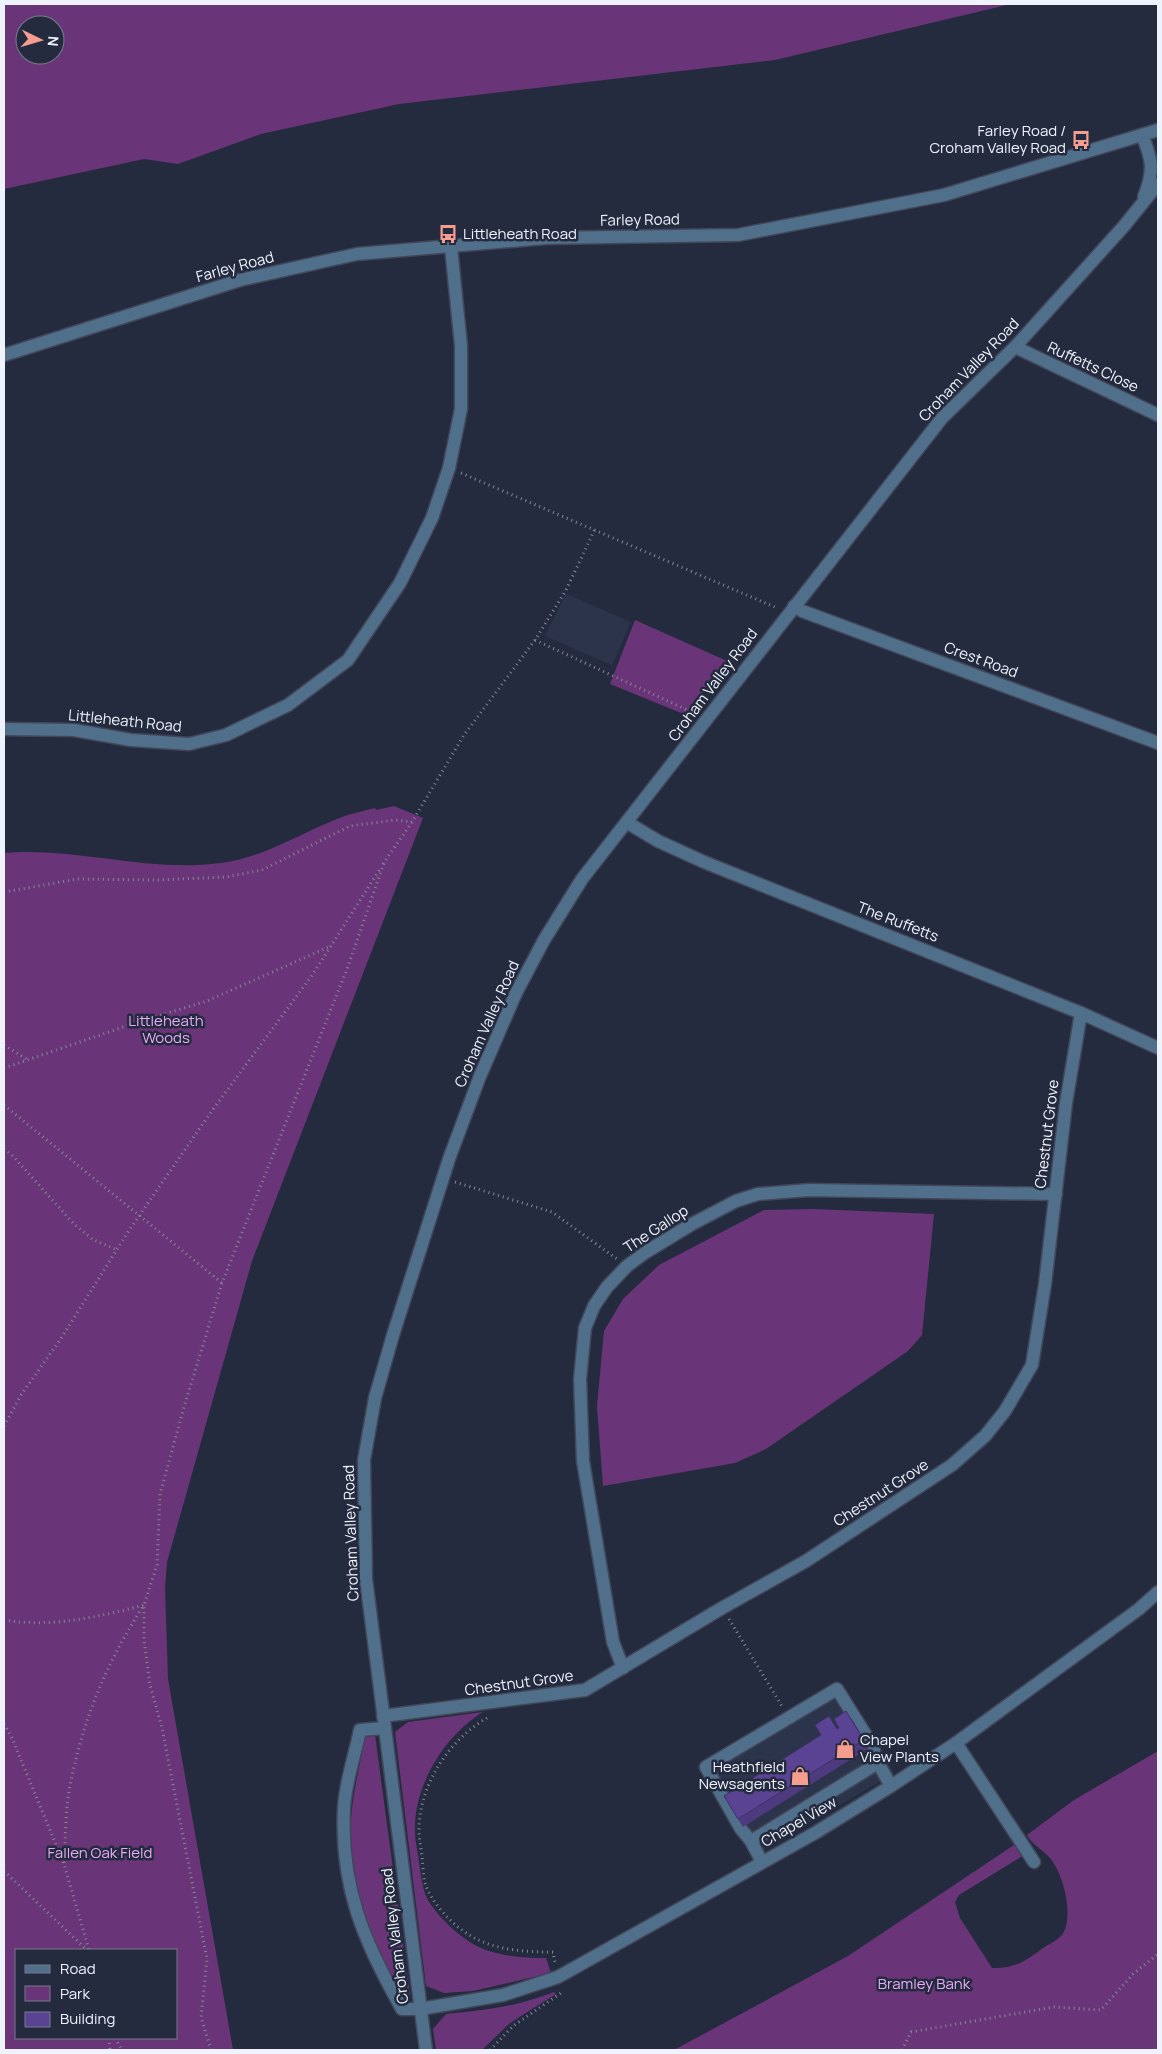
<svg xmlns="http://www.w3.org/2000/svg" width="1162" height="2054" viewBox="0 0 1162 2054" font-family="Manrope,sans-serif">
<style>
.built{fill:#2c344c}
.green{fill:#6a3578;fill-rule:evenodd}
.lines{fill:none;stroke-linecap:round;stroke-linejoin:round}
.minor-casing{stroke:#414759;stroke-width:15}
.path{stroke:#838897;stroke-width:3;stroke-dasharray:1 4;stroke-linecap:butt}
.minor{stroke:#506f8b;stroke-width:12}
.wall{fill:#4e3a7e}
.building{fill:#5b4393;stroke:#402f67}
.labels{text-anchor:middle;stroke-width:5;stroke-linejoin:round;paint-order:stroke}
.poi-label{font-size:15px;fill:#eff3fd;stroke:#252b3e;text-anchor:end}
.street-label{font-size:15px;fill:#eff3fd;stroke:#252b3e}
.park-label{font-size:15px;fill:#e7aaf9;stroke:#252b3e}
</style>
<rect width="100%" height="100%" fill="#252b3e"/>
<g class="built">
<path d="M566,594L631,622L612,665L545,636Z"/>
<path d="M839,1684L894,1773L752,1857L697,1766Z"/>
</g>
<g class="green">
<path d="M4,4H1011L775,60L399,104L261,134L178,164L144,159L4,189ZM25,25H55V55H25Z"/>
<path d="M635,620L727,661L686,715L610,684Z"/>
<path d="M394,806L423,818L252,1261L167,1562L165,1589L168,1679L233,2050H4V853C76,847 148,873 221,863C264,858 302,832 342,817C353,813 364,811 375,808L376,810ZM16,1950H176V2038H16Z"/>
<path d="M814,1209L934,1214L922,1335L908,1351L766,1449L735,1463L603,1486L597,1406L604,1331L623,1299L659,1265L764,1210Z"/>
<path d="M483,1712C445,1735 413,1786 415,1832C415,1842 418,1852 419,1862C421,1875 422,1890 429,1902C440,1918 456,1934 473,1944C494,1956 523,1958 546,1958L551,1973L473,1991L444,1993L426,1986L395,1732L408,1722Z"/>
<path d="M375,1735L410,1996H401C370,1939 344,1875 352,1808C355,1784 361,1760 365,1737Z"/>
<path d="M1158,1751V2050H674L848,1956L1014,1845L1024,1855L959,1895L955,1902L960,1918L992,1968C1014,1969 1026,1961 1043,1948C1049,1944 1058,1940 1062,1935C1075,1917 1063,1870 1048,1856C1040,1848 1033,1845 1027,1835L1074,1800Z"/>
<path d="M554,1992L556,1994L510,2023L482,2050H436L433,2029L446,2014C487,2010 515,2007 554,1992Z"/>
</g>
<g class="lines">
<g class="minor-casing">
<g id="minor">
<path d="M1142,135C1153,161 1154,171 1144,197"/>
<path d="M1015,347L1158,415"/>
<path d="M4,355L240,280L357,254L546,238L738,235L944,195L1158,130"/>
<path d="M794,606L802,611L1158,743"/>
<path d="M4,729L74,730L131,740L189,744L226,735L288,705L348,660L400,583L432,518L449,468L461,409V346L451,247"/>
<path d="M628,823L658,841L704,862L1081,1013L1158,1048"/>
<path d="M623,1668L613,1642L583,1461L580,1379L585,1328L594,1306L607,1287L627,1266L646,1252L692,1224L736,1201L758,1194L809,1190L1056,1194"/>
<path d="M383,1716L585,1690L722,1608L806,1561L952,1465L985,1436L1005,1411L1032,1365L1045,1284L1066,1103L1081,1013"/>
<path d="M385,1728L360,1730C355,1755 345,1783 344,1808C340,1887 364,1942 402,2009H420L503,1995L558,1977L815,1833L891,1786L956,1743L1139,1609L1158,1592"/>
<path d="M956,1743L1034,1862"/>
<path d="M751,1841L741,1829L706,1767L837,1689L872,1745L878,1763"/>
<path d="M762,1862L751,1841L878,1763L891,1786"/>
<path d="M426,2050L366,1579L364,1460L375,1398L393,1335L449,1159L480,1076L516,993L544,940L582,879L942,418L1015,347L1124,226L1158,184"/>
</g>
</g>
<g class="path">
<path d="M461,473L777,608"/>
<path d="M535,640L696,714"/>
<path d="M383,864L412,822L464,735L535,640L566,590L595,529"/>
<path d="M4,892L78,879L155,880L226,877L262,870L350,826L396,820L412,822"/>
<path d="M4,1045L28,1060"/>
<path d="M4,1068L141,1021L207,1001L331,946"/>
<path d="M4,1105L222,1283"/>
<path d="M4,1149L13,1156L73,1223L92,1239L117,1250"/>
<path d="M455,1182L552,1212L617,1259"/>
<path d="M4,1426L21,1395L60,1340L128,1232L211,1112L313,974L380,869"/>
<path d="M729,1619L783,1708"/>
<path d="M4,1620C50,1628 99,1617 144,1605C108,1660 84,1716 71,1781C65,1807 66,1837 64,1864"/>
<path d="M487,1718C449,1740 419,1785 419,1830C419,1839 421,1848 422,1857C423,1865 423,1875 425,1883C430,1900 448,1920 462,1930C488,1950 522,1952 553,1952L555,1963"/>
<path d="M4,1724L12,1738L64,1864L89,1950"/>
<path d="M4,1871L87,1950"/>
<path d="M109,2038L110,2050"/>
<path d="M115,2038L122,2050"/>
<path d="M211,2050L201,2017L207,1959L162,1728L150,1685L144,1640V1605L157,1565L160,1494L184,1407L222,1283L347,969L384,863"/>
<path d="M490,2050L513,2026L561,1993V1991"/>
<path d="M902,2050L911,2032L1054,2007L1101,2010L1133,1974L1158,1954"/>
</g>
<use href="#minor" class="minor"/>
</g>
<path class="wall" d="M852,1719L869,1748L743,1827L738,1819L838,1729Z"/>
<path class="building" d="M846,1711L864,1740L738,1819L724,1796L821,1735L815,1725L829,1716L837,1729L839,1728L834,1719Z"/>
<defs>
<g id="bus-bare" transform="scale(1.5)"><path d="M-5-6H5V4H4V6H2V4H-2V6H-4V4H-5ZM-3.5-4V0h7V-4ZM-3.5 1.2v1.5H-2V1.2ZM2 1.2v1.5H3.5V1.2Z" fill="#f59d8e" stroke="#252b3e" stroke-width="2.5" paint-order="stroke"/></g>
<g id="shop-bare" transform="scale(1.5)"><path d="M-5-2.5h2.3a2.7 3.5 0 0 1 5.4 0H5L5.5 6h-11ZM-1.5-2.5h3a1.5 2.3 0 0 0-3 0Z" fill="#f59d8e" stroke="#252b3e" stroke-width="2.5" paint-order="stroke"/></g>
</defs>
<g fill-rule="evenodd">
<use href="#bus-bare" x="1081" y="140"/>
<use href="#bus-bare" x="448" y="234"/>
<use href="#shop-bare" x="845" y="1749"/>
<use href="#shop-bare" x="800" y="1776"/>
</g>
<g class="labels">
<g class="poi-label">
<text x="1066" y="136">Farley Road /<tspan x="1066" dy="17">Croham Valley Road</tspan></text>
<text x="463" y="239" text-anchor="start">Littleheath Road</text>
<text x="860" y="1745" text-anchor="start">Chapel<tspan x="860" dy="17">View Plants</tspan></text>
<text x="785" y="1772">Heathfield<tspan x="785" dy="17">Newsagents</tspan></text>
</g>
<g class="street-label">
<text transform="translate(640 220) rotate(-1)" y="5">Farley Road</text>
<text transform="translate(235 267) rotate(-15)" y="5">Farley Road</text>
<text transform="translate(1093 367) rotate(25)" y="5">Ruffetts Close</text>
<text transform="translate(969 370) rotate(-46)" y="5">Croham Valley Road</text>
<text transform="translate(981 660) rotate(20)" y="5">Crest Road</text>
<text transform="translate(713 685) rotate(-53)" y="5">Croham Valley Road</text>
<text transform="translate(125 721) rotate(6)" y="5">Littleheath Road</text>
<text transform="translate(898 922) rotate(21)" y="5">The Ruffetts</text>
<text transform="translate(487 1024) rotate(-66)" y="5">Croham Valley Road</text>
<text transform="translate(1047 1134) rotate(-83)" y="5">Chestnut Grove</text>
<text transform="translate(656 1229) rotate(-33)" y="5">The Gallop</text>
<text transform="translate(881 1493) rotate(-33)" y="5">Chestnut Grove</text>
<text transform="translate(351 1533) rotate(-92)" y="5">Croham Valley Road</text>
<text transform="translate(519 1683) rotate(-8)" y="5">Chestnut Grove</text>
<text transform="translate(799 1822) rotate(-30)" y="5">Chapel View</text>
<text transform="translate(395 1936) rotate(-97)" y="5">Croham Valley Road</text>
</g>
<g class="park-label">
<text x="166" y="1026">Littleheath<tspan x="166" dy="17">Woods</tspan></text>
<text x="100" y="1858">Fallen Oak Field</text>
<text x="924" y="1989">Bramley Bank</text>
</g>
</g>
<rect width="1162" height="2054" fill="none" stroke="#eff3fd" stroke-width="10"/>
<rect x="15" y="1949" width="162" height="90" fill="#252b3e" stroke="#767b8a"/>
<rect x="25" y="1965" width="25" height="8" fill="#506f8b" stroke="#767b8a"/>
<text x="60" y="1974" font-size="15" fill="#eff3fd">Road</text>
<rect x="25" y="1986" width="25" height="15" fill="#6a3578" stroke="#767b8a"/>
<text x="60" y="1999" font-size="15" fill="#eff3fd">Park</text>
<rect x="25" y="2012" width="25" height="15" fill="#5b4393" stroke="#767b8a"/>
<text x="60" y="2024" font-size="15" fill="#eff3fd">Building</text>
<g transform="translate(40 40) rotate(95)"><circle r="24" fill="#252b3e" stroke="#767b8a"/>
<path d="M0-4L9 19L0 12L-9 19Z" fill="#f59d8e"/>
<text y="-8" font-size="14" font-weight="bold" text-anchor="middle" fill="#eff3fd">N</text>
</g>
</svg>
